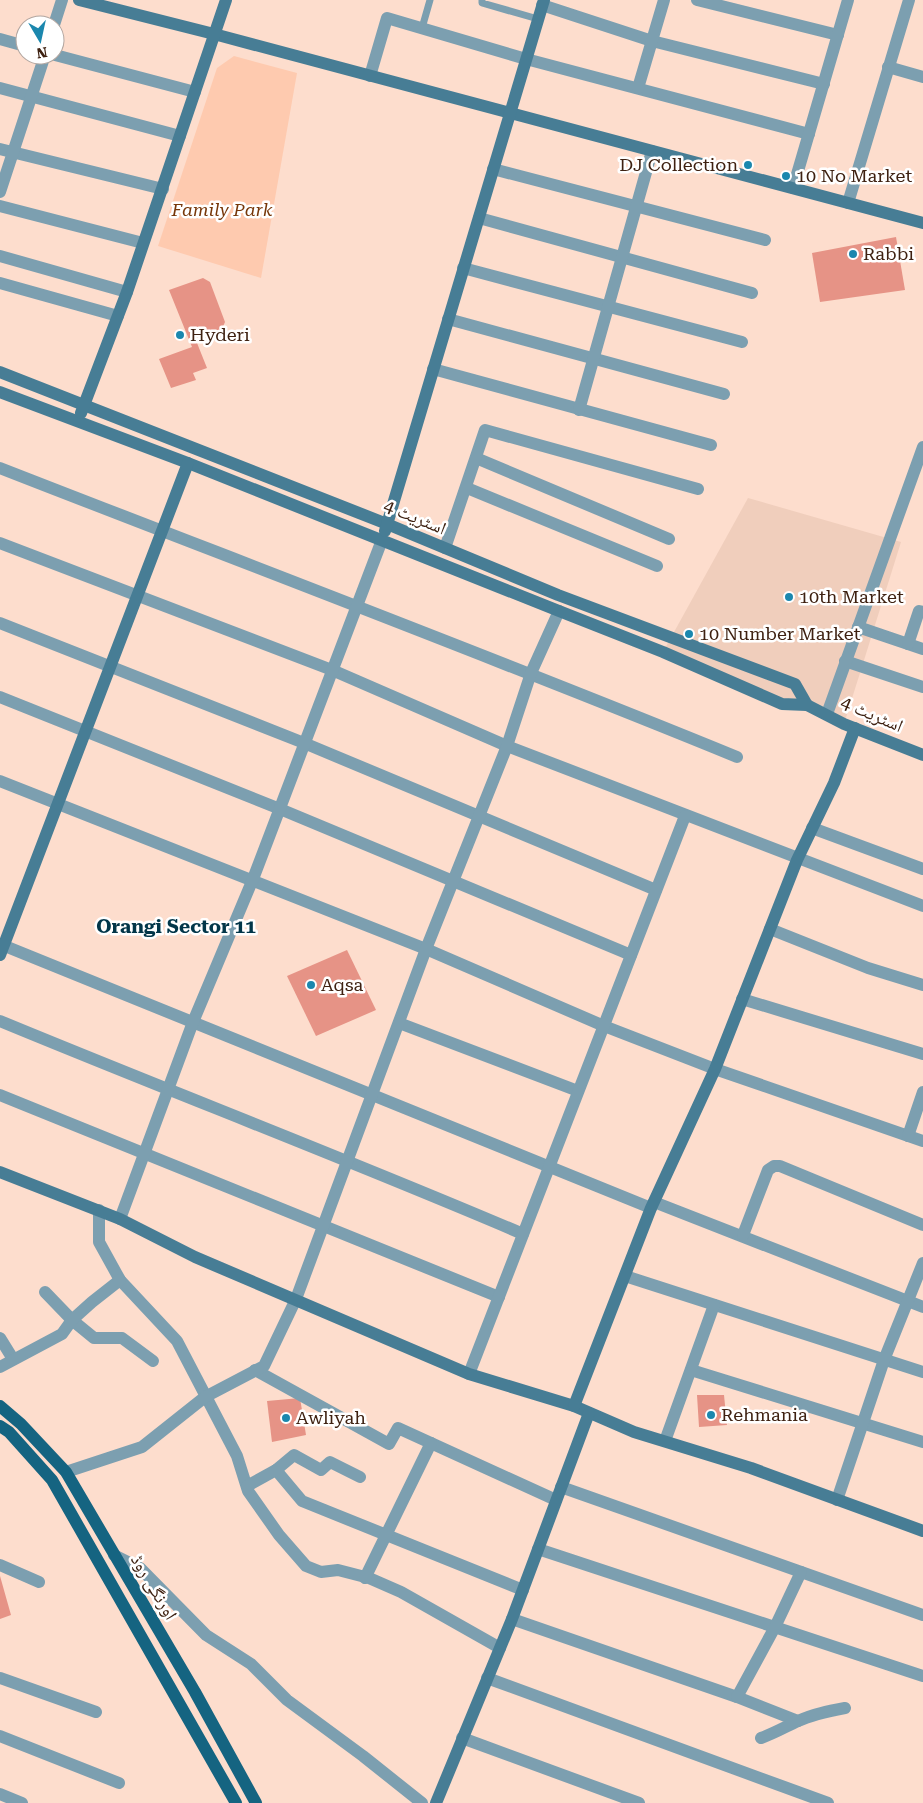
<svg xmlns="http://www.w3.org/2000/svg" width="923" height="1803" viewBox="0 0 923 1803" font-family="'Roboto Serif','Noto Naskh Arabic',serif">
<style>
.built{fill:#f0cebc}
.green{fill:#fecaaf}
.building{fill:#e69386}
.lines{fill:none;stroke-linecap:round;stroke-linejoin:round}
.lane{stroke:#7c9fb0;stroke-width:7}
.street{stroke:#7c9fb0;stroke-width:12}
.secondary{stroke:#477d95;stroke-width:12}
.primary{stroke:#156481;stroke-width:12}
.poi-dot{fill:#1b87ae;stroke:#fff;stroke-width:2}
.labels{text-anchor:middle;stroke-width:5;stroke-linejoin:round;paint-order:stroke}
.poi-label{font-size:18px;fill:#3e2111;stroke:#fff;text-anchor:start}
.park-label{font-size:18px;font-style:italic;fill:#773709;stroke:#fff}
.street-label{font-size:18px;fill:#3e2111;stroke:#fff}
.neighbourhood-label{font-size:19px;font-weight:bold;fill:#023649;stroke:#fff}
</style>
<rect width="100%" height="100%" fill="#fdddcd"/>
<path class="built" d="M748,498L901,542L844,724L663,652Z"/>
<path class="green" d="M234,56L297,73L261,278L158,246L217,68Z"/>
<g class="building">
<path d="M896,237L905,290L820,302L812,253Z"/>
<path d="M203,278L210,282L225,322L222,329L195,338L207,368L193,373L196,380L171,388L159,359L192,347L169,290Z"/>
<path d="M347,950L376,1010L316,1036L287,976Z"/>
<path d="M697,1395H724L727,1425L699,1427Z"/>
<path d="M300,1398L306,1435L272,1442L267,1401Z"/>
<path d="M0,1576L11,1615L0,1619Z"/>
</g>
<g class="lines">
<g class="lane">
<path d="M482,0V3L538,19"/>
<path d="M422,28L430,0"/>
</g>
<g class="street">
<path d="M697,0L838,35"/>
<path d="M542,5L652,41L824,84"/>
<path d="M54,25L62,0"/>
<path d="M0,39L25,46"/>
<path d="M55,55L195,92"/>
<path d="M888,67L923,77"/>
<path d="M370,76L387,18L526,59L809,134"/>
<path d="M0,88L180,136"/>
<path d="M638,88L664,0"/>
<path d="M0,149L163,189"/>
<path d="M493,169L765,240"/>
<path d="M793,188L848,0"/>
<path d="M0,192L45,55"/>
<path d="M848,203L909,0"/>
<path d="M0,206L143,243"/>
<path d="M479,218L752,293"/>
<path d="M0,256L127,292"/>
<path d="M463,268L742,342"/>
<path d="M0,283L118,316"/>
<path d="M448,319L724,394"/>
<path d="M433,369L711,445"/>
<path d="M579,410L652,151"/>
<path d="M476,458L669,539"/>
<path d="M0,468C246,564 493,657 737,757"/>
<path d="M467,488L657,566"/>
<path d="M0,543L332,670L507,746L923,906"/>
<path d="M445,548L485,430L698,489"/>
<path d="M0,623L304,743L656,890"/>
<path d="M858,627L923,649"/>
<path d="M908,644L919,611L923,612"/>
<path d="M845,661L923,687"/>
<path d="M0,697L280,809L631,955"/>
<path d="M827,714L923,447"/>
<path d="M0,781L426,949L604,1026L715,1069L923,1141"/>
<path d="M812,828L923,869"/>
<path d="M770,929L868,968L923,985"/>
<path d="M0,944L651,1208"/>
<path d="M742,999L923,1054"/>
<path d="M0,1021C174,1093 350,1160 523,1234"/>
<path d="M399,1023L578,1091"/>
<path d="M0,1095L499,1297"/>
<path d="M908,1136L923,1092"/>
<path d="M654,1202L923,1307"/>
<path d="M99,1210V1242L120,1280L177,1341L237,1456L248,1491L279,1535L306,1566L321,1572L338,1570L369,1578L401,1592L500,1648"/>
<path d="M120,1219L193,1022L253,879L382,540"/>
<path d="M743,1235L768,1170L774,1166H780L923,1225"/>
<path d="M625,1276L923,1372"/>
<path d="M45,1292L72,1320L94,1338H122L153,1361"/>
<path d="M0,1338L13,1359"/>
<path d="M0,1367L62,1334L72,1320L92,1302L120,1280"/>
<path d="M255,1370L389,1444L398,1428L556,1500"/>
<path d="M691,1370L923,1442"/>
<path d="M469,1374L685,816"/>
<path d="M665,1441L714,1305"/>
<path d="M276,1470L302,1501L523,1590"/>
<path d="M66,1472L142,1447L205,1397L264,1366L296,1299L426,949L507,746L531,673L559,611"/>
<path d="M247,1486L276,1470L294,1455L321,1470L330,1462L360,1477"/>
<path d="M561,1487L923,1615"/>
<path d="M837,1500L884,1360L923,1263"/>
<path d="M538,1549L923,1676"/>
<path d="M114,1555L140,1568L206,1635L251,1664L287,1700L363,1756L422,1803"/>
<path d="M0,1565L39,1582"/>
<path d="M365,1578L431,1443"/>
<path d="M512,1619L737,1697L798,1721"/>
<path d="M0,1678L96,1712"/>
<path d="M487,1678L828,1803"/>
<path d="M737,1697L775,1627L801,1572"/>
<path d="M0,1736L119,1783"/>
<path d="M462,1738L639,1803"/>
<path d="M761,1738C775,1733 785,1727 798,1721C813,1714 829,1711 845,1708"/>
<path d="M0,1794L22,1803"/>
</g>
<g class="secondary">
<path d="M79,0L214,34L923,223"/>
<path d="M0,372L387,524L558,595L795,684L807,705"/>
<path d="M0,392L188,463L559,611L663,652L782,704L807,705L844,724L923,755"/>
<path d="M81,413L127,292L226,0"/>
<path d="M385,531L544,0"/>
<path d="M0,955L188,463"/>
<path d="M0,1172L120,1219L195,1257L469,1374L574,1406L634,1432L751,1468L923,1531"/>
<path d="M574,1406L651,1208L715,1069L797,860L834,783L855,728"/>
<path d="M436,1803L512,1619L589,1413"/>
</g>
<g class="primary">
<path d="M0,1406L21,1424L66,1472L195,1692L256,1803"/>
<path d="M0,1426L9,1432L52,1480L236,1803"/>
</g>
</g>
<g class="poi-dot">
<circle cx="748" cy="165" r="5"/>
<circle cx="786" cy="176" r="5"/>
<circle cx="853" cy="254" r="5"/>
<circle cx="180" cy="335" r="5"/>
<circle cx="789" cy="597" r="5"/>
<circle cx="689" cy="634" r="5"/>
<circle cx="311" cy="985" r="5"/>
<circle cx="711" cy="1415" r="5"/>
<circle cx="286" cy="1418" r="5"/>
</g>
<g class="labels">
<g class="poi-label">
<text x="738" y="171" text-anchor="end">DJ Collection</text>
<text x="796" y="182">10 No Market</text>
<text x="863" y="260">Rabbi</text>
<text x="190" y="341">Hyderi</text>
<text x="799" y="603">10th Market</text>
<text x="699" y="640">10 Number Market</text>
<text x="321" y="991">Aqsa</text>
<text x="721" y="1421">Rehmania</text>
<text x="296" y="1424">Awliyah</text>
</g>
<g class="park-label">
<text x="222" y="216">Family Park</text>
</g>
<g class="street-label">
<text transform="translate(415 517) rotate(22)" y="6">اسٹریٹ 4</text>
<text transform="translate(872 714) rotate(23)" y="6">اسٹریٹ 4</text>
<text transform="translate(154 1587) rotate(59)" y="6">اورنگی روڈ</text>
</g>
<g class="neighbourhood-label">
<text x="176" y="933">Orangi Sector 11</text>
</g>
</g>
<g transform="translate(40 40) rotate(171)"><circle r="24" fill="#ffffff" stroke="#b2a6a0"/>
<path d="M0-4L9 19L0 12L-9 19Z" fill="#1b87ae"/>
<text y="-8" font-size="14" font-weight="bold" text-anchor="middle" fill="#3e2111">N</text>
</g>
</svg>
